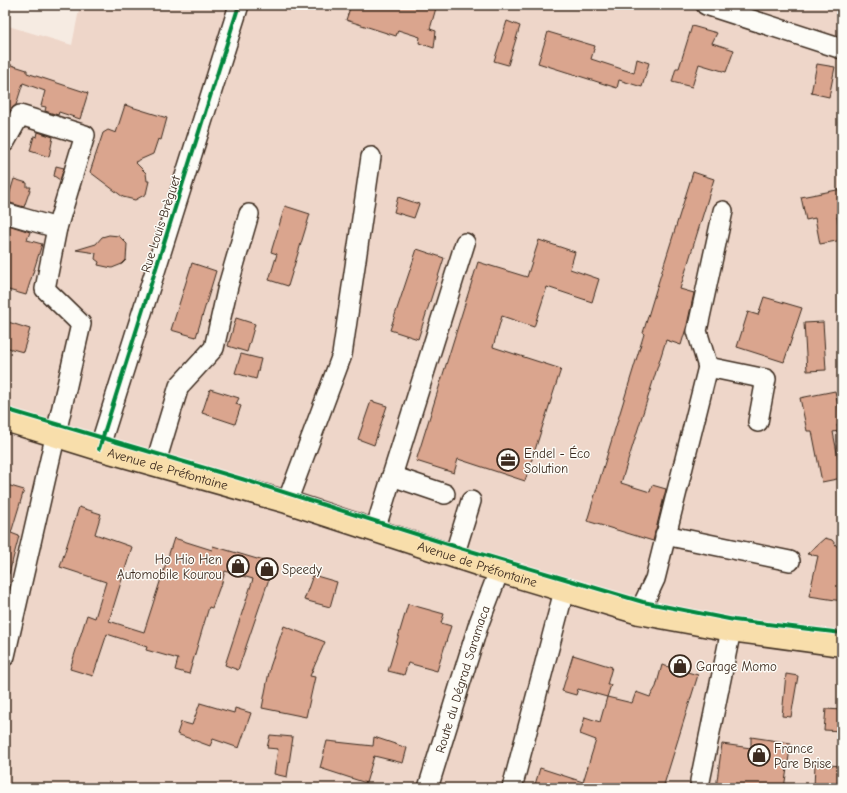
<svg xmlns="http://www.w3.org/2000/svg" width="847" height="793" viewBox="0 0 847 793" font-family="'Comic Neue',sans-serif">
<style>
.built{fill:#eed6c9}
.building{fill:#daa58e;stroke:#3b2a1e}
.lines{fill:none;stroke-linecap:round;stroke-linejoin:round}
.minor-casing{stroke:#3b2a1e;stroke-width:22}
.major-casing{stroke:#3b2a1e;stroke-width:25}
.minor{stroke:#fdfcf7;stroke-width:19}
.major{stroke:#f8deab;stroke-width:22}
.cycleway-casing{stroke:#fdfcf7;stroke-width:6}
.cycleway{stroke:#00873e;stroke-width:4}
.labels{text-anchor:middle;stroke-width:3;stroke-linejoin:round;paint-order:stroke}
.street-label{font-size:13px;fill:#3b2a1e;stroke:#fdfcf7}
.poi-label{font-size:13px;fill:#3b2a1e;stroke:#fdfcf7;text-anchor:start}
</style>
<rect width="100%" height="100%" fill="#f6ebe2"/>
<filter id="ink" filterUnits="userSpaceOnUse"><feTurbulence type="fractalNoise" baseFrequency=".025" numOctaves="2"/><feDisplacementMap in="SourceGraphic" scale="8" xChannelSelector="R" yChannelSelector="G"/><feConvolveMatrix kernelMatrix="1 2 1 2 8 2 1 2 1" color-interpolation-filters="sRGB"/></filter>
<g filter="url(#ink)">
<path class="built" d="M80,5H842V788L5,787V25L72,45Z"/>
<g class="building">
<path d="M351,5H424L436,8L430,29L436,31L434,48L419,43L420,37L398,30L396,36L346,20Z"/>
<path d="M507,21L520,26L508,65L494,61Z"/>
<path d="M692,26L717,33L712,43L734,50L726,72L699,64L692,87L672,82L676,68H679Z"/>
<path d="M548,32L595,46L591,59L634,73L637,59L649,63L642,87L619,80L617,88L538,63Z"/>
<path d="M5,63L27,70V73L88,93L80,119L59,112L58,115L45,111L46,107L41,106L45,91L23,83L16,105L11,109L5,119Z"/>
<path d="M817,64L835,67L829,97L811,93Z"/>
<path d="M125,105L167,118L161,140L158,139L153,154L135,162L146,173L147,181H149L146,194L135,200L123,197L90,172L103,133L108,130L116,133Z"/>
<path d="M38,132L53,137L49,157L30,151L34,136L37,137Z"/>
<path d="M56,166L64,168L60,180L54,176Z"/>
<path d="M693,172L714,179L680,289L694,293L687,325L681,345L666,340L621,483L650,492L652,485L666,489L653,541L587,521L644,334L643,333L656,290Z"/>
<path d="M14,179L27,183V187H31L24,207L7,202Z"/>
<path d="M842,189V216L837,217L842,240L820,244L815,218L806,220L801,197Z"/>
<path d="M398,197L419,204L414,218L394,212Z"/>
<path d="M285,206L310,214L288,286L269,280L277,254L271,252Z"/>
<path d="M5,224L30,232L27,240L42,244L26,295L5,289Z"/>
<path d="M109,235L119,236L127,244L126,260L122,264L112,268L98,265L99,262L95,259L96,253L76,250L96,244L102,237Z"/>
<path d="M539,240L575,252L570,269L599,279L592,302L547,287L534,327L502,316L493,347L561,369L525,481L458,459L454,473L416,461L478,262L527,277Z"/>
<path d="M417,249L444,258L418,339L390,330Z"/>
<path d="M192,263L216,271L196,337L171,330Z"/>
<path d="M764,297L802,308L784,362L737,347L748,312L758,315Z"/>
<path d="M236,318L255,324L247,352L228,346Z"/>
<path d="M5,321L30,329L23,352L5,347Z"/>
<path d="M823,322L826,370L807,371L804,323Z"/>
<path d="M241,354L261,359L256,379L235,373Z"/>
<path d="M210,389L239,398L236,404L241,406L235,424L202,413Z"/>
<path d="M835,391L842,424L837,425L838,431L833,432L842,478L822,482L812,431H807L800,398Z"/>
<path d="M371,401L387,406L374,445L358,439Z"/>
<path d="M7,485L24,490L11,533L19,536L9,574H5V493Z"/>
<path d="M79,507L101,514L95,534L132,547L109,621L144,632L174,538L212,550L213,546L274,564L238,670L225,665L253,579L225,571L221,586H220L212,608L209,607L189,674L175,670L178,659L146,650L147,647L107,634L93,676L70,669L87,615L95,618L106,582L60,567Z"/>
<path d="M825,538L832,540L842,553V601L809,596L818,556L807,554Z"/>
<path d="M313,575L337,582L330,607L304,600Z"/>
<path d="M408,604L444,614L441,623L451,626L437,671L408,663L404,675L388,671Z"/>
<path d="M284,626L325,642L310,676L315,677L306,717L262,708L270,667Z"/>
<path d="M573,655L612,667L607,685H611L607,697L578,689L576,695L562,691Z"/>
<path d="M662,665L698,675L663,788H534L540,768L583,782L596,740L580,734L585,717L600,722L607,697L632,703L636,692L650,697L656,687Z"/>
<path d="M786,674L798,676L791,717L782,716Z"/>
<path d="M200,703L234,713L235,708L251,713L239,748L213,739L210,746L177,734L181,722L192,725Z"/>
<path d="M826,709L842,710V731L824,730Z"/>
<path d="M270,735L293,737L287,777L274,774L278,749L267,748Z"/>
<path d="M374,737L407,748L403,763L374,756L366,783L320,768L327,741L373,746Z"/>
<path d="M751,737L791,743L784,788H716L722,744L751,748Z"/>
<path d="M815,764L842,766V788H814Z"/>
</g>
<g class="lines">
<g class="minor-casing">
<g id="minor">
<path d="M706,5L842,49"/>
<path d="M5,142L20,115L85,135L57,228L45,289L81,324L5,656"/>
<path d="M5,213L57,228"/>
<path d="M708,367L697,331L723,211"/>
<path d="M99,449L239,5"/>
<path d="M155,465L179,386L214,348L228,286L249,214"/>
<path d="M392,476L445,494"/>
<path d="M287,502L342,355L371,157"/>
<path d="M375,530L465,243"/>
<path d="M665,535L790,561"/>
<path d="M454,556L471,501"/>
<path d="M639,613L655,579L708,367L766,379L758,422"/>
<path d="M700,781L731,630"/>
<path id="s1" d="M428,788L479,623L499,571"/>
<path d="M512,788L564,591"/>
</g>
</g>
<g class="major-casing">
<g id="major">
<path id="s2" d="M5,420L99,449L287,502L499,571L639,613L731,630L842,645"/>
</g>
</g>
<use href="#minor" class="minor"/>
<use href="#major" class="major"/>
<g class="cycleway-casing">
<g id="cycleway">
<path d="M5,409L242,479L457,547L643,602L734,620L842,633"/>
<path d="M99,449L239,5"/>
</g>
</g>
<use href="#cycleway" class="cycleway"/>
</g>
</g>
<defs>
<g id="office-ring" transform="scale(1.15)"><circle r="9.5" fill="#fdfcf7" stroke="#3b2a1e" stroke-width="1.5"/><path d="M-6-3h4V-5.5h4V-3h4V5H-6ZM-1-4.5V-3h2v-1.5ZM-6 0V1H6V0Z" fill="#3b2a1e"/></g>
<g id="shop-ring" transform="scale(1.15)"><circle r="9.5" fill="#fdfcf7" stroke="#3b2a1e" stroke-width="1.5"/><path d="M-5-2.5h2.3a2.7 3.5 0 0 1 5.4 0H5L5.5 6h-11ZM-1.5-2.5h3a1.5 2.3 0 0 0-3 0Z" fill="#3b2a1e"/></g>
</defs>
<g fill-rule="evenodd">
<use href="#office-ring" x="508" y="460"/>
<use href="#shop-ring" x="238" y="566"/>
<use href="#shop-ring" x="267" y="569"/>
<use href="#shop-ring" x="680" y="666"/>
<use href="#shop-ring" x="759" y="755"/>
</g>
<g class="labels">
<g class="street-label">
<text transform="translate(160 224) rotate(-72)" y="5">Rue Louis Brèguet</text>
<text dy="5" stroke="none"><textPath href="#s2" startOffset="170">Avenue de Préfontaine</textPath></text>
<text dy="5" stroke="none"><textPath href="#s2" startOffset="494">Avenue de Préfontaine</textPath></text>
<text dy="5" stroke="none"><textPath href="#s1" startOffset="114">Route du Dégrad Saramaca</textPath></text>
</g>
<g class="poi-label">
<text x="524" y="458">Endel - Éco<tspan x="524" dy="15">Solution</tspan></text>
<text x="222" y="564" text-anchor="end">Ho Hio Hen<tspan x="222" dy="15">Automobile Kourou</tspan></text>
<text x="282" y="574">Speedy</text>
<text x="696" y="671">Garage Momo</text>
<text x="774" y="753">France<tspan x="774" dy="15">Pare Brise</tspan></text>
</g>
</g>
<rect width="847" height="793" fill="none" stroke="#fdfcf7" stroke-width="20"/>
<rect x="10" y="10" width="827" height="773" fill="none" stroke="#3b2a1e" stroke-width="1.5" filter="url(#ink)"/>
</svg>
